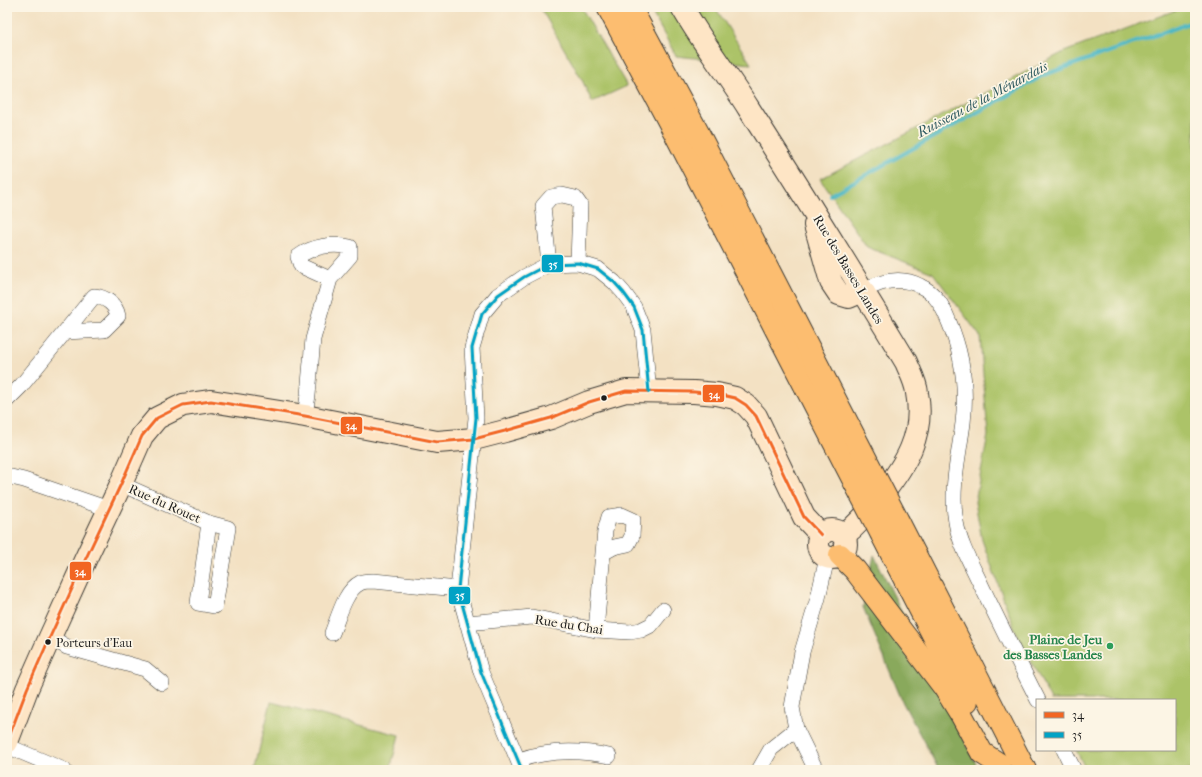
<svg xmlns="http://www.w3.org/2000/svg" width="1202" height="777" viewBox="0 0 1202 777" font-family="'IM FELL French Canon',serif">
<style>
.green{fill:#acc368;stroke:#647042}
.forest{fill:#89a95c;stroke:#52623c}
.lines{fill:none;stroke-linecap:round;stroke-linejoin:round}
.stream{stroke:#4bb8c6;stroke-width:4}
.street-casing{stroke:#3c3a35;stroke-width:16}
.secondary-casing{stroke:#3c3a35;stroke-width:24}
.highway-casing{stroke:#3c3a35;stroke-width:24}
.street{stroke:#fff;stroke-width:15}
.secondary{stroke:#fee5c5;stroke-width:22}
.highway{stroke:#fcbd6f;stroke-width:22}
.highway-bridge-casing{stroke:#3c3a35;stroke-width:24;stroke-linecap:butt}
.highway-bridge{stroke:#fcbd6f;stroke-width:22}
.bus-1-casing{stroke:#fcf5e5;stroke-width:6}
.bus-2-casing{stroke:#fcf5e5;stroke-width:6}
.bus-1{stroke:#f26522;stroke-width:3}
.bus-2{stroke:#01a2c5;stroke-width:3}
.bus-dot{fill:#1c1c1c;stroke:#fcf5e5;stroke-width:1.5}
.leisure-dot{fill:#2e9e5b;stroke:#fcf5e5;stroke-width:1.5}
.labels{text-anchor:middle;stroke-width:3.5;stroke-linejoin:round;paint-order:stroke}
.bus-label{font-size:12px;fill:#1c1c1c;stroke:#fcf5e5;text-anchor:start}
.street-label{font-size:13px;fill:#1c1c1c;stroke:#fcf5e5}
.leisure-label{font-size:13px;font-weight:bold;fill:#27864d;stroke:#fcf5e5;text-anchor:end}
.water-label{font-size:14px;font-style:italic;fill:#2f5a60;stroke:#fcf5e5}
.line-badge{stroke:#fcf5e5;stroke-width:1.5}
.badge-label{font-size:11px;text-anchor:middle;font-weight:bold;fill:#fff}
</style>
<rect width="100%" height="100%" fill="#fcf5e5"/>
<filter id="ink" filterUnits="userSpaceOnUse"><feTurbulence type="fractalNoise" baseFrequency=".025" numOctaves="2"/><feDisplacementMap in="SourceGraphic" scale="8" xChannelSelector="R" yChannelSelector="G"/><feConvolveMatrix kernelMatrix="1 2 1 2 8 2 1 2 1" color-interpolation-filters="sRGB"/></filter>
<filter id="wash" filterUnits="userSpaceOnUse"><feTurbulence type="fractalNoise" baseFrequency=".012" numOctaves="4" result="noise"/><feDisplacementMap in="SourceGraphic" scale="16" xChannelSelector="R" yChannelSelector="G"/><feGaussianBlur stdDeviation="0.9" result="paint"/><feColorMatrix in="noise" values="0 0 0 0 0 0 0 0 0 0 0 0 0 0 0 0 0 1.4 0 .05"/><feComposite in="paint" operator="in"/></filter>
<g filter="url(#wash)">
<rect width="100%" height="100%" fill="#f3e1c3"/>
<g class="green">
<path d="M540,7H581L627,86L592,102L582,80Z"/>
<path d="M649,7H715L751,64L676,56Z"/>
<path d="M1184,7H1195V770H1086L1076,750H1175V700H1051L1015,630L982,540L975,502L988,435L980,336L933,273L867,247L820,179L1064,52Z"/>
<path d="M271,702L399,735L390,770H254Z"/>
</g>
<path class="forest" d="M874,555L979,770H939L903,703L863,607Z"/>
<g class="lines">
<path class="stream" d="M830,195L1044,75L1195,21"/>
</g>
</g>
<g filter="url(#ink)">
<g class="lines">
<g class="street-casing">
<g id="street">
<path d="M549,264L543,206L551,197L562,195L575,198L580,205L578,263"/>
<path d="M863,291C881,281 901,276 920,286C936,293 943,307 949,322C963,355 967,388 963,423C959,455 950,489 956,522C960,546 973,567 983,589C1001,626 1019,663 1038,700"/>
<path d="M7,400L21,386L94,296C105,297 116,304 118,316L104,330L65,332"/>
<path d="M305,416L308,395L313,339L330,279L350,256V247C333,243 312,246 298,257L301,266L330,279"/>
<path d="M7,476L24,480L109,509"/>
<path d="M121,484L209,523L228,528L215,606L198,603L209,523"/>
<path d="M467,623L532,617L596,630L630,632L641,630L651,625L663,610"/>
<path d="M596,630L605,531L609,517L622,515L633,520L632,536L628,544L614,547L603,553"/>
<path d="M332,633C338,619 345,590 360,583C363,581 369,581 373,581L458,589"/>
<path d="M50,637L67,647L145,669L162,683"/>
<path d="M7,746L64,770"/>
<path d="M1064,750L1074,770"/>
<path d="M519,760C548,750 580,750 609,756"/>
<path d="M522,770L481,672L458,589L476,418L472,348L482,314L498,295L524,277L549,264L578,263L598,269L614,282L623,292L634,307L643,330L649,392"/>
<path d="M759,770L771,749L796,729"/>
<path d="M816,770L796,729L792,707L802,652L818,598L827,558"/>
</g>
</g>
<g class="secondary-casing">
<g id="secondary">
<path d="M682,7C702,42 727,74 749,109C802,192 855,277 906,362C910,372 916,382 917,393C925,435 905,465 881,496C869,511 859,524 843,536"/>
<path d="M815,225L831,282L839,294L849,297L863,291"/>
<circle cx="832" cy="544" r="14"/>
<path d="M7,742L27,689L50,637L86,558L121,484L142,436L157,418L183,405L211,401L305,416L437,442L474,439L505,431L551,418L589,402L626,391L694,392L717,394L735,398L746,405L756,416L804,517L821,535"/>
</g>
</g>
<g class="highway-casing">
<g id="highway">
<path d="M608,7L674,131L855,483"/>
<path d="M630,7L697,131L872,471"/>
<path d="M899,523L1025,770"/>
<path d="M882,535L967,701"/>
<path d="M840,555L855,570L944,687L962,716L982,753L999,764"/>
</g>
</g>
<use href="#street" class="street"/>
<use href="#secondary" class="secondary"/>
<use href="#highway" class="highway"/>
<g class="highway-bridge-casing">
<g id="highway-bridge">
<path d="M872,471L899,523"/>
<path d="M855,483L882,535"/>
</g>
</g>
<use href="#highway-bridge" class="highway-bridge"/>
<g class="bus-1-casing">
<path id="bus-1" d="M7,742L27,689L50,637L86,558L121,484L142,436L157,418L183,405L211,401L305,416L437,442L474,439L505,431L551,418L589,402L626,391L694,392L717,394L735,398L746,405L756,416L804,517L821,535"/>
</g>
<g class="bus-2-casing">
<path id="bus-2" d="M522,770L481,672L458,589L476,418L472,348L482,314L498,295L524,277L549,264L578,263L598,269L614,282L623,292L634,307L643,330L649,392"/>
</g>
<use href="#bus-1" class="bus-1"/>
<use href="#bus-2" class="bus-2"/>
</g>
</g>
<g class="bus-dot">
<circle cx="604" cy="398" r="3.5"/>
<circle cx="48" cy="642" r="3.5"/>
</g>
<circle class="leisure-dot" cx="1110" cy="646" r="4"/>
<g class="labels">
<g class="bus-label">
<text x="56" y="647">Porteurs d'Eau</text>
</g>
<g class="street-label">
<text transform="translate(849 269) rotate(59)" y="5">Rue des Basses Landes</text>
<text transform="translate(165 503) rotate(24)" y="5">Rue du Rouet</text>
<text transform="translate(569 624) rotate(9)" y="5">Rue du Chai</text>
</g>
<g class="leisure-label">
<text x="1102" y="644">Plaine de Jeu<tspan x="1102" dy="15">des Basses Landes</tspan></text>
</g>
<g class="water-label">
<text transform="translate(982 99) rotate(-28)" y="5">Ruisseau de la Ménardais</text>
</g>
</g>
<g class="line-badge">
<rect x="541" y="254" width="23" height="19" rx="4" fill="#01a2c5"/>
<rect x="702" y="384" width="23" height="19" rx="4" fill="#f26522"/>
<rect x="340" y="416" width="23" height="19" rx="4" fill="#f26522"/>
<rect x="69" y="561" width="23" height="20" rx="4" fill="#f26522"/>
<rect x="448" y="586" width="23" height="19" rx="4" fill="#01a2c5"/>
</g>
<g class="badge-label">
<text x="553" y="268">35</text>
<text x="714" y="398">34</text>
<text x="351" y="429">34</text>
<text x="80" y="575">34</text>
<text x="460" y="599">35</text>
</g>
<rect width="1202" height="777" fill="none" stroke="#fcf5e5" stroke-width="24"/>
<rect x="1036" y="699" width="140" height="52" fill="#fcf5e5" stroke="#a29e95"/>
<rect x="1044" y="712" width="20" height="6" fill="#f26522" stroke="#a29e95"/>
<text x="1072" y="719" font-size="12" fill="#1c1c1c">34</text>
<rect x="1044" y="732" width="20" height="6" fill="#01a2c5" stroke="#a29e95"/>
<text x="1072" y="739" font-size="12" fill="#1c1c1c">35</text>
</svg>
